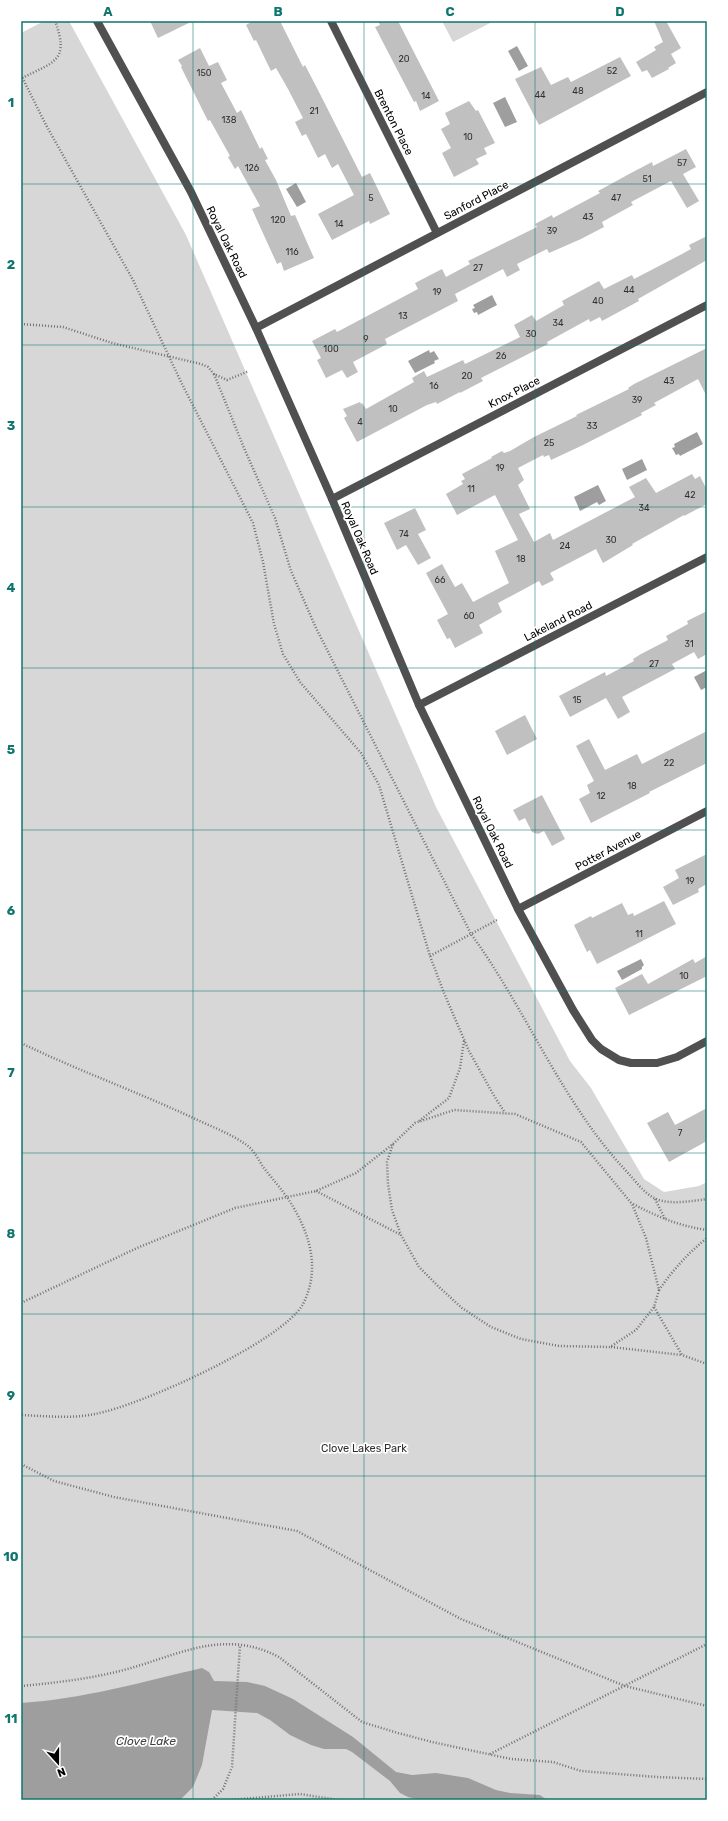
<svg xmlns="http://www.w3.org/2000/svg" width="728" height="1821" viewBox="0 0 728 1821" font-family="Rubik,sans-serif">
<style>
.green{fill:#d7d7d7}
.water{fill:#9e9e9e}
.building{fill:#c0c0c0}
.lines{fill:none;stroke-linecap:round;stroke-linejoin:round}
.path{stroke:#727272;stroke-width:2.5;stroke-dasharray:1 2;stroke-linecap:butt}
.street{stroke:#505050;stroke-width:8}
.grid{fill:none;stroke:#0f766e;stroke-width:1;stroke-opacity:0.55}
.labels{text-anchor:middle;stroke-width:3.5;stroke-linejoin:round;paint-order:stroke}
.number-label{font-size:9px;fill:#303030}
.street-label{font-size:11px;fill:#000;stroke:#fff}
.park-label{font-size:11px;fill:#2e2e2e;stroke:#fff}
.water-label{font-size:12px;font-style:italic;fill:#3f3f3f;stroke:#fff}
.neatline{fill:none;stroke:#0f766e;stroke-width:1.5}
.grid-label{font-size:13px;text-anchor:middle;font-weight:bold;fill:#0f766e}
</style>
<rect width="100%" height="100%" fill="#fff"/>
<g class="green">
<path d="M44,21H69L186,235L436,807L570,1061L591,1088L644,1179L664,1192L699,1186L707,1182V1800H21V33Z"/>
<path d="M442,21H494L453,42Z"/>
</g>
<g class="water">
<path d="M517,46L528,66L519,71L508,51Z"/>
<path d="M505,97L517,122L505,127L493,103Z"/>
<path d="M296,183L306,202L297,207L286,189Z"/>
<path d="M492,295L497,305L478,315L477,312L474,313L472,309L475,308L473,305Z"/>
<path d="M429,350L430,353L434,351L439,359L434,361L435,363L415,373L408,361Z"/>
<path d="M697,432L703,444L680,456L679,454L676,455L672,448L675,447L674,444Z"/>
<path d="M642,459L647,470L627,480L622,469Z"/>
<path d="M598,485L606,501L599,505L597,502L580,511L574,497Z"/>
<path d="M707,670V687L701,690L694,677Z"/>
<path d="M641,959L644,965L642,967V969L622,980L617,971Z"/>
<path d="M202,1668L209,1672L214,1681L247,1682L265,1686L293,1699L353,1737L396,1772L412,1775L436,1773L468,1778L496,1790L510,1793L540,1795L547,1800H421L408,1797L400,1793L390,1781L352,1752L346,1749H324L311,1745L290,1735L270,1720L257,1713L212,1710L202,1765L193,1787L180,1800H21V1703C83,1699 142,1682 202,1668Z"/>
</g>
<g class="building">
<path d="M150,21H193L158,38Z"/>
<path d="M253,21H280L303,67L305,65L319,92L362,177L370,173L390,214L370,224L369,221L332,240L318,214L354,195L338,164L332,168L325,154L318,158L306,134L302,136L295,122L303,118L288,89L276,68L271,71L256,40L254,41L246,25Z"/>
<path d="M378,21H398L439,101L420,111L416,101L414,102L375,27L380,25Z"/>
<path d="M654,21H666L681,48L671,54L676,63L668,68L669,69L652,78L647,70L642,72L636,62L656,50L654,47L663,42Z"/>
<path d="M200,48L209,66L218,62L227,80L221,83L237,113L241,110L260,149L262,147L268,159L265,160L276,180L291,216L295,215L314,258L284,271L281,262L277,264L252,209L260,206L238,166L235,169L228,157L230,156L210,120L208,121L181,67L182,66L178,60Z"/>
<path d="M620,57L631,76L539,125L515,79L541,67L551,85L568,77L571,82Z"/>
<path d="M469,101L476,111L478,110L495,143L484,148L487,154L476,159L479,164L454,177L442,153L451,148L441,129L450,124L445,113Z"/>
<path d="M686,149L696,167L683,174L699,201L687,208L671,181L631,202L633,205L602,222L604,227L581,239L549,253L547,249L517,264L520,270L507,277L503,269L455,294L458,301L385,339L387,344L353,362L358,372L347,378L342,370L326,378L317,360L321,358L312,341L335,329L337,332L418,289L415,283L442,269L446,277L470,264L468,261L537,227L535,224L552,215L553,218L600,193L598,191L631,173L652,162L653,166Z"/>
<path d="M707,236V260L638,299L639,301L602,321L600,317L590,322L589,319L547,342L548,344L481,378L483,381L460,393V392L437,404L436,402L427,405L357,442L344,418L347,416L343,409L360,402L361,404L362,403L366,409L414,382L412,378L424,371L427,377L463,360L465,364L520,337L514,325L532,315L536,321L564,305L562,301L599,281L604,289L632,275L634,279L682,254L691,249L689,245Z"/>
<path d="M707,348V397L698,379L654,403L656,405L641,413L642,415L583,445L551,460L549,455L544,457L543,455L518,468L524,480L518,485L530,509L519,514L534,542L550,533L553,540L635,497L629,487L646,478L656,493L692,474L695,479L700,476L707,490V504L684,516V515L632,544L633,545L603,563L596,549L550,573L554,580L542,586L539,581L498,603L502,612L479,625L483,633L455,648L450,638L447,639L437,620L448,614L426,573L442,564L455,587L462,583L473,602L509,583L495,551L518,540L495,495L457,515L446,494L463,484L461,481L465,479L462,474L492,458L491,457L502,451L504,453L510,451L534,437L577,416L576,415L629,389L628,388L634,384Z"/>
<path d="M415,508L426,530L418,534L431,558L418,565L406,545L397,550L384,523Z"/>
<path d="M707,611V654L698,659L694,652L672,664L675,669L622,697L630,712L618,719L606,698L570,717L559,696L605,672L606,676L634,661L633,659L641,654L668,640L666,636L688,624L687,621Z"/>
<path d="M525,715L537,739L507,755L495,731Z"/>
<path d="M707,731V763L649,792L650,793L591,823L579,799L590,793L587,785L594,781L576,746L589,739L605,770L637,754L642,764Z"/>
<path d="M542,795L565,839L552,846L544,831L538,834L532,832L525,818L519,821L513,810Z"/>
<path d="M707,854V884L698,889L699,892L673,905L663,887L679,878L675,870Z"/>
<path d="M664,901L676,924L597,964L590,950L587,952L574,925L591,916L592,918L622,903L628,915L633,913L634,916Z"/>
<path d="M707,956V976L629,1015L615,988L642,974L648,984L693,959L695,963Z"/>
<path d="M707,1108V1141L669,1162L647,1123L668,1112L675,1125Z"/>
</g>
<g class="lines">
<g class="path">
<path d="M21,75L46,125L133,280L181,382L253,523L263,562L274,624L283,654L300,682L361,753L379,785L430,956L444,993L469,1051L493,1094L505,1113"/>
<path d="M22,78C54,62 70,61 55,21"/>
<path d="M21,324L63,327L112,343L201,364L208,367L214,374L227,380L249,371"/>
<path d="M214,374L244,448L275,518L291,571L316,628L471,934C528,1012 562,1104 629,1174C637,1183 645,1194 656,1199C670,1205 692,1201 707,1199"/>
<path d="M430,956L497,920"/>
<path d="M21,1043C77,1070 135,1091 191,1117C210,1126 232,1134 248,1146C254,1151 259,1160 263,1167C275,1182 287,1195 296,1212C312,1241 319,1273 303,1304C282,1342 139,1406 95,1414C71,1419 45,1416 21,1415"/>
<path d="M419,1121L449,1098L460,1068L464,1041"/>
<path d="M316,1191L401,1235"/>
<path d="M655,1199L665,1219"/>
<path d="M633,1204C658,1217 679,1226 707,1230"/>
<path d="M659,1290C673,1270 688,1253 707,1238"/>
<path d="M21,1303L137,1248L235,1208L316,1191L356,1173L393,1144L415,1123L454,1110L515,1114L581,1142L632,1204L646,1238L659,1290L654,1307L636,1330L610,1347L559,1346L521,1339L491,1327L462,1308L439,1287L419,1267L401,1235L392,1210L388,1184L387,1162L393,1144"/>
<path d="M654,1307L682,1355L707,1364"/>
<path d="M611,1347L682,1355"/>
<path d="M21,1464L54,1481L114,1497L297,1531L461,1619L625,1686L707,1706"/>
<path d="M21,1686C54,1683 88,1679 120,1671C176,1657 221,1627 279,1657L362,1722L398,1733L432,1742L511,1759L553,1762L581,1771L657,1777L707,1779"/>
<path d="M490,1754L707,1644"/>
<path d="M212,1800L223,1789L232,1767L240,1645"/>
<path d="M229,1800L300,1794L338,1800"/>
</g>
<g class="street">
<path d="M97,21L191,192L256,328L332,499L419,705L518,909L573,1010L592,1040L601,1049L619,1060L631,1063H657L677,1057L707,1041"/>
<path d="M331,21L437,233"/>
<path d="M256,328L707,92"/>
<path d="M332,499L707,305"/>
<path d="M419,705L707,557"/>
<path d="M518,909L707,811"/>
</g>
</g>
<path class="grid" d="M193,21V1800M364,21V1800M535,21V1800M21,184H707M21,345H707M21,507H707M21,668H707M21,830H707M21,991H707M21,1153H707M21,1314H707M21,1476H707M21,1637H707"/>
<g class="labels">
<g class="number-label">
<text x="404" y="62">20</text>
<text x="612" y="74">52</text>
<text x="204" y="76">150</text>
<text x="578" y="94">48</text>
<text x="540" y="98">44</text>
<text x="426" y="99">14</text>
<text x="314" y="114">21</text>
<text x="229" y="123">138</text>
<text x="468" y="140">10</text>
<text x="682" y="166">57</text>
<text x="252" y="171">126</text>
<text x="647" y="182">51</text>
<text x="371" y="201">5</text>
<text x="616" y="201">47</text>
<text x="588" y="220">43</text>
<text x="278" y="223">120</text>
<text x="339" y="227">14</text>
<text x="552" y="234">39</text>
<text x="292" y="255">116</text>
<text x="478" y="271">27</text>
<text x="629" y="293">44</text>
<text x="437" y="295">19</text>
<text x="598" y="304">40</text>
<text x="403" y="319">13</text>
<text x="558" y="326">34</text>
<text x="531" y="337">30</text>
<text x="366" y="342">9</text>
<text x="331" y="352">100</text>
<text x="501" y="359">26</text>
<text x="467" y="379">20</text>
<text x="669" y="384">43</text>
<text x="434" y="389">16</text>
<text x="637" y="403">39</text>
<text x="393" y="412">10</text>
<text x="360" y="425">4</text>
<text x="592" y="429">33</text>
<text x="549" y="446">25</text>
<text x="500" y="471">19</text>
<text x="471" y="492">11</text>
<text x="690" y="498">42</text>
<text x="644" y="511">34</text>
<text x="404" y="537">74</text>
<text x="611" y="543">30</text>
<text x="565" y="549">24</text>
<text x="521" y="562">18</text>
<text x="440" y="583">66</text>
<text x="469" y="619">60</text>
<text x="689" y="647">31</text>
<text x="654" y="667">27</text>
<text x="577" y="703">15</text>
<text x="669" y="766">22</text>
<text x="632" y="789">18</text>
<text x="601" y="799">12</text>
<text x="690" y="884">19</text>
<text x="639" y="937">11</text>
<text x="684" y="979">10</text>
<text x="680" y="1136">7</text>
</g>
<g class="street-label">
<text transform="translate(394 122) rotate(63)" y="4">Brenton Place</text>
<text transform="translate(476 200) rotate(-28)" y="4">Sanford Place</text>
<text transform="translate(227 242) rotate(64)" y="4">Royal Oak Road</text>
<text transform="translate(514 392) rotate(-27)" y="4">Knox Place</text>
<text transform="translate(360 538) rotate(67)" y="4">Royal Oak Road</text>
<text transform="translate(558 621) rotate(-27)" y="4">Lakeland Road</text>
<text transform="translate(493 832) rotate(64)" y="4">Royal Oak Road</text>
<text transform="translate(608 850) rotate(-28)" y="4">Potter Avenue</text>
</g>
<g class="park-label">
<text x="364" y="1452">Clove Lakes Park</text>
</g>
<g class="water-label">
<text x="146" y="1745">Clove Lake</text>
</g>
</g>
<rect width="728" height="1821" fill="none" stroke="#ffffff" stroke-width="44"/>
<g transform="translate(58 1763) rotate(159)" stroke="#ffffff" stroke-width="3" paint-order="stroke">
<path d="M0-3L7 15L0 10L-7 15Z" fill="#000000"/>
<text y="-6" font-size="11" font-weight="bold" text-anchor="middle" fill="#000000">N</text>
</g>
<rect x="22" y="22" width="684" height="1777" class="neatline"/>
<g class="grid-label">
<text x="108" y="16">A</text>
<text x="278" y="16">B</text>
<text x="450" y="16">C</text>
<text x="620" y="16">D</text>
<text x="11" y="107">1</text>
<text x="11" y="269">2</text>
<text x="11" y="430">3</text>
<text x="11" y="592">4</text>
<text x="11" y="754">5</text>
<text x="11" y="915">6</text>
<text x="11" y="1077">7</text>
<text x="11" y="1238">8</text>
<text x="11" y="1400">9</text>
<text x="11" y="1561">10</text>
<text x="11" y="1723">11</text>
</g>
</svg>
